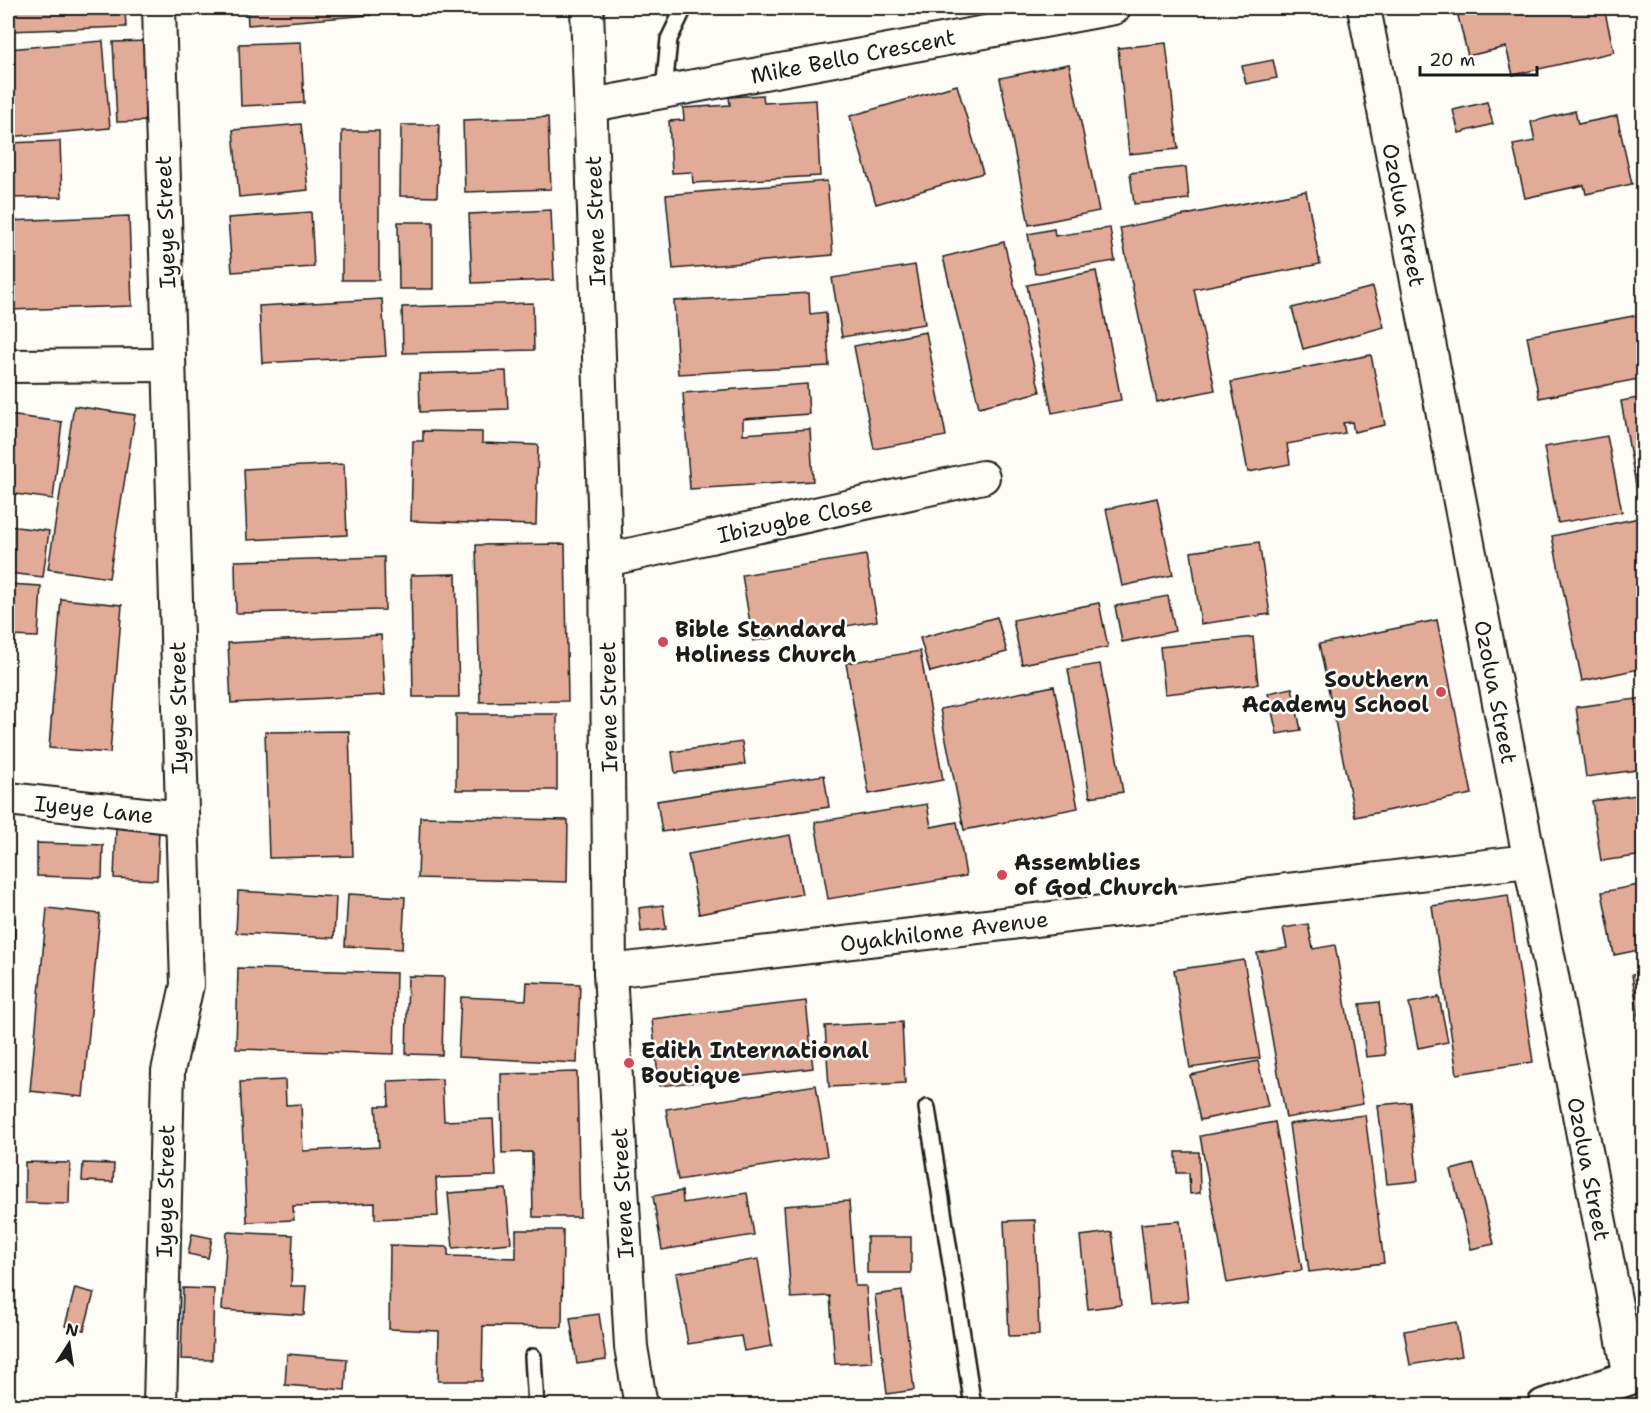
<svg xmlns="http://www.w3.org/2000/svg" width="1651" height="1413" viewBox="0 0 1651 1413" font-family="'Shantell Sans',sans-serif">
<style>
.building{fill:#e1ab97;stroke:#1c1c1c;stroke-width:1.5}
.lines{fill:none;stroke-linecap:round;stroke-linejoin:round}
.service-casing{stroke:#1c1c1c;stroke-width:20}
.minor-casing{stroke:#1c1c1c;stroke-width:36}
.secondary-casing{stroke:#1c1c1c;stroke-width:38}
.service{stroke:#fdfcf7;stroke-width:15}
.minor{stroke:#fdfcf7;stroke-width:32}
.secondary{stroke:#fdfcf7;stroke-width:33}
.poi-dot{fill:#d1495b;stroke:#fdfcf7;stroke-width:2}
.labels{text-anchor:middle;stroke-width:5;stroke-linejoin:round;paint-order:stroke}
.street-label{font-size:22px;fill:#1c1c1c;stroke:#fdfcf7}
.poi-label{font-size:22px;font-weight:bold;fill:#1c1c1c;stroke:#fdfcf7;text-anchor:start}
</style>
<rect width="100%" height="100%" fill="#fdfcf7"/>
<filter id="ink" filterUnits="userSpaceOnUse"><feTurbulence type="fractalNoise" baseFrequency=".0167" numOctaves="2"/><feDisplacementMap in="SourceGraphic" scale="12" xChannelSelector="R" yChannelSelector="G"/><feConvolveMatrix kernelMatrix="1 2 1 2 8 2 1 2 1" color-interpolation-filters="sRGB"/></filter>
<g filter="url(#ink)">
<g class="building">
<path d="M8,8H125L126,27L8,31Z"/>
<path d="M247,8H370L371,15L248,25Z"/>
<path d="M1456,8H1604L1614,52L1513,75L1506,47L1468,56Z"/>
<path d="M103,41L110,128L8,137V49Z"/>
<path d="M151,41L155,121L117,122L113,42Z"/>
<path d="M301,42L304,103L241,106L239,44Z"/>
<path d="M1166,43L1178,149L1129,154L1118,48Z"/>
<path d="M1273,60L1277,78L1246,84L1242,66Z"/>
<path d="M1069,64L1099,211L1029,225L1000,78Z"/>
<path d="M957,85L983,173L876,204L850,116Z"/>
<path d="M763,95L764,103L816,100L820,176L693,183L692,172L672,173L669,121L684,120L683,108L730,105L729,97Z"/>
<path d="M1487,102L1493,124L1459,133L1453,110Z"/>
<path d="M1575,111L1578,124L1617,116L1632,184L1586,194L1584,185L1525,198L1513,145L1535,141L1531,122Z"/>
<path d="M548,117L551,189L465,192L463,120Z"/>
<path d="M301,124L308,190L239,197L233,130Z"/>
<path d="M401,125H439L437,197L400,196Z"/>
<rect x="342" y="131" width="37" height="149"/>
<path d="M60,141L62,197L8,198V143Z"/>
<path d="M1186,167L1189,199L1134,204L1130,173Z"/>
<path d="M827,181L833,255L673,269L666,195Z"/>
<path d="M1306,191L1320,264L1194,289L1215,390L1157,402L1120,228Z"/>
<path d="M551,210L554,280L472,283L469,214Z"/>
<path d="M311,212L314,267L232,272L228,218Z"/>
<path d="M129,216L132,306L8,310V221Z"/>
<path d="M398,222H433V289H399Z"/>
<path d="M1110,228L1115,261L1035,274L1028,234L1054,229L1055,236Z"/>
<path d="M1004,242L1040,392L979,407L943,257Z"/>
<path d="M915,265L925,324L842,337L832,278Z"/>
<path d="M1096,271L1121,400L1052,413L1027,285Z"/>
<path d="M1373,287L1384,327L1303,349L1292,308Z"/>
<path d="M809,293L810,314L826,312L829,366L678,374L674,301Z"/>
<path d="M382,299L386,356L262,363L259,306Z"/>
<path d="M533,303L534,350L403,353L402,307Z"/>
<path d="M1644,314V378L1539,398L1527,336Z"/>
<path d="M926,332L946,436L874,449L854,346Z"/>
<path d="M1371,355L1385,425L1354,432L1352,422L1343,423L1345,433L1287,444L1290,464L1248,472L1231,382Z"/>
<path d="M506,371L508,409L420,412L419,374Z"/>
<path d="M807,384L809,414L743,419V434L810,429L813,481L690,489L683,393Z"/>
<path d="M1644,397V501L1639,502L1621,401Z"/>
<path d="M74,406L135,415L109,578L48,569Z"/>
<path d="M8,415L62,422L53,499L8,493Z"/>
<path d="M423,431L482,432V443L538,445L536,525L411,521L413,441H423Z"/>
<path d="M1607,436L1622,512L1558,523L1544,447Z"/>
<path d="M344,464L347,535L247,540L244,469Z"/>
<path d="M1157,498L1173,575L1122,586L1106,509Z"/>
<path d="M1644,517V668L1582,681L1552,536Z"/>
<path d="M8,526L49,531L43,577L8,573Z"/>
<path d="M1259,542L1270,614L1201,624L1191,552Z"/>
<path d="M565,544L568,701L480,702L476,545Z"/>
<path d="M866,555L877,621L753,641L742,575Z"/>
<path d="M384,557L385,610L236,613L235,561Z"/>
<path d="M456,574L459,697H413L411,575Z"/>
<path d="M8,584L41,586L38,637L8,636Z"/>
<path d="M1168,596L1175,631L1122,642L1115,606Z"/>
<path d="M61,599L122,605L110,753L49,748Z"/>
<path d="M1099,603L1108,647L1022,664L1013,620Z"/>
<path d="M997,617L1007,652L930,672L920,638Z"/>
<path d="M1437,620L1472,794L1355,817L1319,644Z"/>
<path d="M381,635L385,695L231,703L228,643Z"/>
<path d="M1253,637L1258,684L1165,694L1160,647Z"/>
<path d="M920,651L943,780L869,794L846,663Z"/>
<path d="M1100,664L1123,792L1090,797L1068,669Z"/>
<path d="M1054,686L1078,808L964,830L940,709Z"/>
<path d="M1292,688L1301,730L1277,734L1268,693Z"/>
<path d="M1644,698V769L1586,777L1576,707Z"/>
<rect x="456" y="714" width="101" height="76"/>
<path d="M349,731L353,856L269,858L265,732Z"/>
<path d="M742,742L745,764L675,773L672,752Z"/>
<path d="M824,775L829,807L662,832L657,801Z"/>
<path d="M1644,794V855L1601,861L1592,801Z"/>
<path d="M927,804L931,827L957,822L966,876L828,899L815,822Z"/>
<path d="M420,817L568,820L567,882L418,878Z"/>
<path d="M116,828L159,830L157,880L114,878Z"/>
<path d="M790,835L802,894L699,914L688,854Z"/>
<path d="M37,843L103,845L102,878L37,876Z"/>
<path d="M1644,884V949L1614,955L1602,892Z"/>
<path d="M238,891L336,897L334,938L236,933Z"/>
<path d="M348,894L405,897L402,949L345,946Z"/>
<path d="M1508,895L1533,1062L1457,1074L1432,906Z"/>
<path d="M663,905L666,929L641,932L639,908Z"/>
<path d="M47,908L100,914L83,1097L30,1091Z"/>
<path d="M8,918H15L12,1024H8Z"/>
<path d="M1308,924L1313,949L1335,945L1363,1104L1286,1118L1257,953L1287,948L1283,928Z"/>
<path d="M1244,960L1260,1058L1190,1068L1174,970Z"/>
<path d="M238,968L396,973L394,1054L236,1049Z"/>
<path d="M1644,974V1046H1643L1632,975Z"/>
<path d="M408,976L444,977L442,1055L406,1054Z"/>
<path d="M527,982L580,984L577,1063L458,1057L461,997L526,1000Z"/>
<path d="M1439,997L1448,1042L1418,1048L1409,1003Z"/>
<path d="M806,1001L813,1068L659,1086L652,1019Z"/>
<path d="M1379,1002L1385,1055L1366,1057L1360,1004Z"/>
<path d="M902,1022L905,1083L829,1087L825,1026Z"/>
<path d="M1258,1061L1268,1106L1200,1120L1190,1075Z"/>
<path d="M577,1072L580,1217H533L532,1152L502,1153L501,1074Z"/>
<path d="M442,1079L444,1121L493,1119L496,1176L436,1178L438,1216L375,1219V1203L293,1206L294,1220L247,1222L240,1082L285,1080L286,1105L301,1104L303,1151L379,1147L376,1106H389L388,1081Z"/>
<path d="M816,1085L827,1156L678,1180L666,1109Z"/>
<path d="M1410,1102L1418,1181L1387,1184L1378,1105Z"/>
<path d="M1365,1115L1384,1263L1309,1272L1289,1124Z"/>
<path d="M1275,1122L1302,1270L1227,1283L1200,1136Z"/>
<path d="M1176,1152H1199L1200,1193L1190,1194L1189,1173H1177Z"/>
<path d="M25,1162L70,1163L69,1204L25,1203Z"/>
<path d="M83,1163L114,1164L113,1182L82,1181Z"/>
<path d="M1474,1164L1494,1244L1471,1249L1451,1170Z"/>
<path d="M506,1189L511,1243L453,1248L448,1193Z"/>
<path d="M682,1191L683,1203L747,1193L754,1235L662,1250L653,1196Z"/>
<path d="M849,1201L855,1286H866L872,1362L835,1364L830,1296L791,1298L784,1206Z"/>
<path d="M1035,1220L1039,1335L1009,1336L1004,1221Z"/>
<path d="M1180,1221L1188,1301L1150,1305L1141,1224Z"/>
<path d="M516,1230H563L562,1327L483,1326L482,1381H438L439,1331L389,1329L390,1245L448,1247V1256L516,1258Z"/>
<path d="M227,1232L293,1235L291,1286H306L304,1315L222,1310Z"/>
<path d="M1112,1232L1121,1305L1088,1309L1080,1236Z"/>
<path d="M192,1234L212,1238L208,1258L188,1254Z"/>
<rect x="867" y="1237" width="44" height="36"/>
<path d="M758,1259L772,1346L744,1351L741,1336L688,1344L676,1273Z"/>
<path d="M75,1288L94,1293L84,1330L65,1326Z"/>
<path d="M183,1288L214,1289L212,1360L181,1359Z"/>
<path d="M902,1291L914,1390L887,1394L875,1295Z"/>
<path d="M599,1314L606,1360L577,1364L570,1318Z"/>
<path d="M1456,1322L1462,1356L1410,1365L1404,1331Z"/>
<path d="M287,1354L347,1359L345,1390L285,1385Z"/>
</g>
<g class="lines">
<g class="service-casing">
<g id="service">
<path d="M664,91L669,39L684,8"/>
<path d="M927,1108L973,1406"/>
<path d="M533,1357L536,1406"/>
</g>
</g>
<g class="minor-casing">
<g id="minor">
<path d="M159,8L187,985L168,1071L160,1406"/>
<path d="M587,8L606,560L610,971L631,1347L641,1406"/>
<path d="M1364,8L1630,1377"/>
<path d="M592,105L1114,8"/>
<path d="M8,366L169,365"/>
<path d="M606,560L983,477"/>
<path d="M8,799L181,818"/>
<path d="M610,971L1528,861"/>
</g>
</g>
<g class="secondary-casing">
<path id="secondary" d="M1544,1406L1644,1373"/>
</g>
<use href="#service" class="service"/>
<use href="#minor" class="minor"/>
<use href="#secondary" class="secondary"/>
</g>
</g>
<g class="poi-dot">
<circle cx="663" cy="642" r="6"/>
<circle cx="1441" cy="692" r="6"/>
<circle cx="1002" cy="875" r="6"/>
<circle cx="629" cy="1063" r="6"/>
</g>
<g class="labels">
<g class="street-label">
<text transform="translate(853 56) rotate(-11)" y="8">Mike Bello Crescent</text>
<text transform="translate(1404 215) rotate(79)" y="8">Ozolua Street</text>
<text transform="translate(595 221) rotate(-92)" y="8">Irene Street</text>
<text transform="translate(165 222) rotate(-92)" y="8">Iyeye Street</text>
<text transform="translate(795 519) rotate(-12)" y="8">Ibizugbe Close</text>
<text transform="translate(1496 692) rotate(79)" y="8">Ozolua Street</text>
<text transform="translate(608 707) rotate(-91)" y="8">Irene Street</text>
<text transform="translate(178 708) rotate(-91)" y="8">Iyeye Street</text>
<text transform="translate(94 809) rotate(6)" y="8">Iyeye Lane</text>
<text transform="translate(944 931) rotate(-7)" y="8">Oyakhilome Avenue</text>
<text transform="translate(1589 1169) rotate(79)" y="8">Ozolua Street</text>
<text transform="translate(165 1191) rotate(-89)" y="8">Iyeye Street</text>
<text transform="translate(622 1193) rotate(-93)" y="8">Irene Street</text>
</g>
<g class="poi-label">
<text x="675" y="637">Bible Standard<tspan x="675" dy="25">Holiness Church</tspan></text>
<text x="1429" y="687" text-anchor="end">Southern<tspan x="1429" dy="25">Academy School</tspan></text>
<text x="1014" y="870">Assemblies<tspan x="1014" dy="25">of God Church</tspan></text>
<text x="641" y="1058">Edith International<tspan x="641" dy="25">Boutique</tspan></text>
</g>
</g>
<rect width="1651" height="1413" fill="none" stroke="#fdfcf7" stroke-width="30"/>
<rect x="15" y="15" width="1621" height="1383" fill="none" stroke="#1c1c1c" stroke-width="2" filter="url(#ink)"/>
<g transform="translate(69 1344) rotate(12)" stroke="#fdfcf7" stroke-width="4.5" paint-order="stroke">
<path d="M0-4.5L10 22L0 15L-10 22Z" fill="#1c1c1c"/>
<text y="-9" font-size="16" font-weight="bold" text-anchor="middle" fill="#1c1c1c">N</text>
</g>
<path d="M1420 66v9h117v-9" fill="none" stroke="#1c1c1c" stroke-width="3"/>
<text x="1429" y="66" font-size="18" fill="#1c1c1c" stroke="#fdfcf7" stroke-width="4.5" paint-order="stroke">20 m</text>
</svg>
